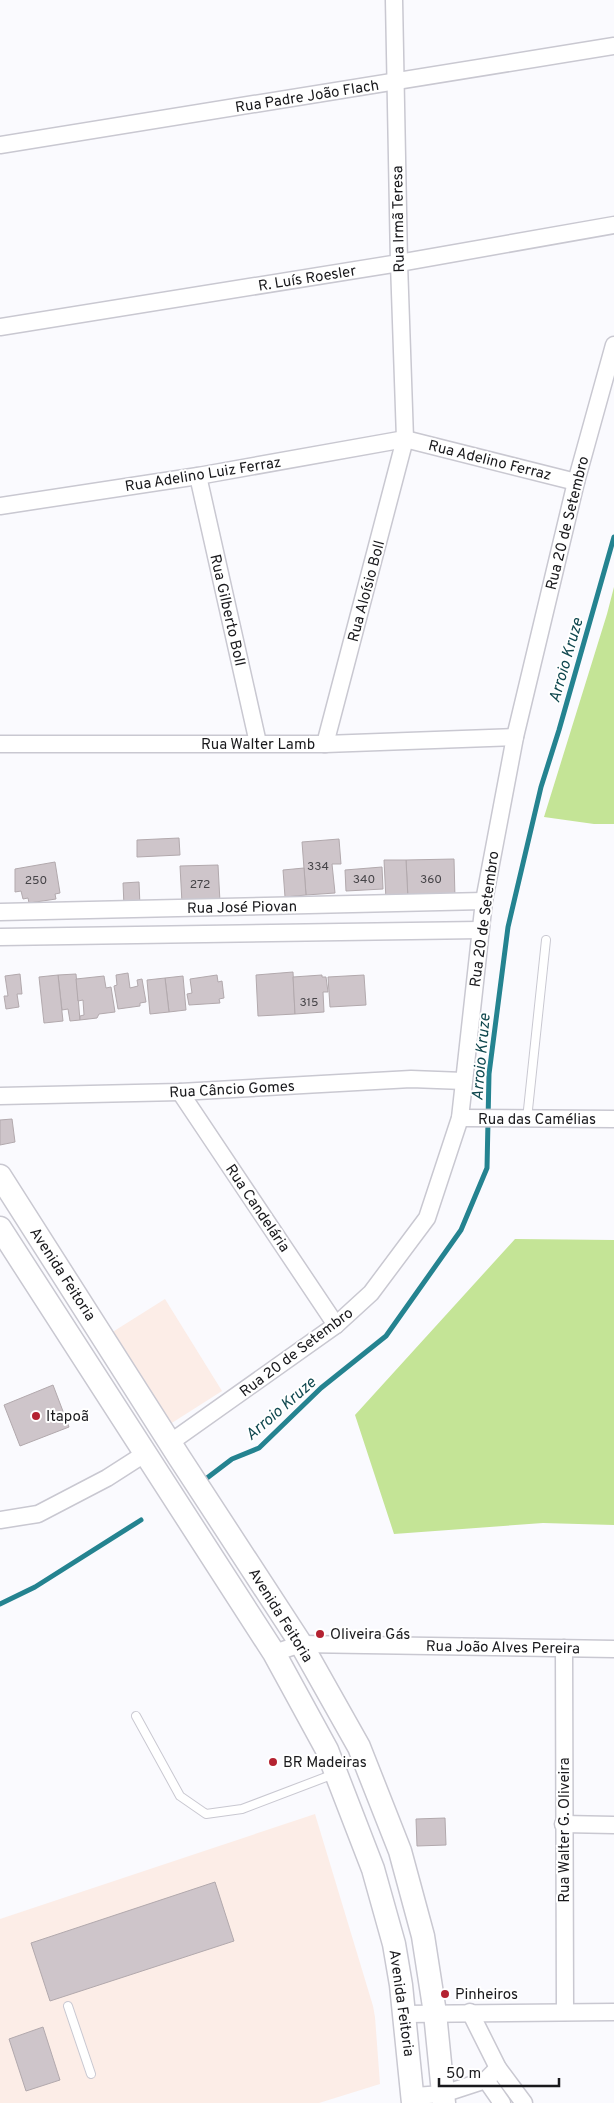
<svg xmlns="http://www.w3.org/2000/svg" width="614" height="2103" viewBox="0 0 614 2103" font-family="Overpass,sans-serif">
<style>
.industrial{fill:#fcede7}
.green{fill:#c4e496}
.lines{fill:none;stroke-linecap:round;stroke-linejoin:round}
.stream{stroke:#248390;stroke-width:5}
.building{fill:#cec5ca;stroke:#b2a9ad}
.lane-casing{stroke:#c9c8d1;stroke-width:10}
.street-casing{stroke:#c9c8d1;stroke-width:19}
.secondary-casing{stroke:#c9c8d1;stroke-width:25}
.lane{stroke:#fff;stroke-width:8}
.street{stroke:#fff;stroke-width:16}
.secondary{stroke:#fff;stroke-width:22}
.poi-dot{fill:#b42231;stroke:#fff;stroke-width:2}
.labels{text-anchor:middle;stroke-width:4;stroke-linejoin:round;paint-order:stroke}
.number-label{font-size:12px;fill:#464448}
.street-label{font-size:15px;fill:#19191c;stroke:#fff}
.poi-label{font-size:15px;fill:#19191c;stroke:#fff;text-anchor:start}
.water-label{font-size:16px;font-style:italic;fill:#10484f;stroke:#fff}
</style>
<rect width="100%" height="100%" fill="#fafafe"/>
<g class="industrial">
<path d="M165,1299L222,1391L167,1426L111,1333Z"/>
<path d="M315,1814L373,2006L375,2017L380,2084L319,2103H0V1919Z"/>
</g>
<g class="green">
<path d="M614,587V824H594L544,817L607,614Z"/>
<path d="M515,1239L614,1240V1525L543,1523L394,1534L355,1415Z"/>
</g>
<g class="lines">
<g class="stream">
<path d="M207,1478L232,1459L259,1448L321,1388L386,1336L461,1230L487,1168L489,1074L508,927L541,787L559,730L614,537"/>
<path d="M0,1604L35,1587L141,1520"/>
</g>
</g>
<g class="building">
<path d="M179,838L180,855L137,857V840Z"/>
<path d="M339,839L341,864H332L335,893L306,895L302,842Z"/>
<path d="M454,859L455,898L408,899L406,860Z"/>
<path d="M384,860H406L408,899L386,900Z"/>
<path d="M55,862L60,893L55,894L56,899L29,903L28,898L23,899L21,891L15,892V869Z"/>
<path d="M218,865L220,902L182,903L180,866Z"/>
<path d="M382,867L383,889L346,891L345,870Z"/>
<path d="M304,868L306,895L285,897L283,870Z"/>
<path d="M139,882L140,906H124L123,883Z"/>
<path d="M293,972L295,1014L258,1016L256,975Z"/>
<path d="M128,973L130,988L138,986L137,980L142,979L146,1002L140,1003V1006L118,1009L114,986L117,985L116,975Z"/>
<path d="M20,974L22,994H17L19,1007L6,1009L4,996H8L5,976Z"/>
<path d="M76,974L80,1020L70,1021L68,1009L62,1010L58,975Z"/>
<path d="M58,975L63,1021L44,1023L39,977Z"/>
<path d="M217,975L218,982L222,981L224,998L219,999L220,1003L189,1005L187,994L192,993L190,979Z"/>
<path d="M322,975V977H326L328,992H323L324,1012L295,1014L293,977Z"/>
<path d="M364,975L366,1005L330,1007L328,977Z"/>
<path d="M104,976L106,988L111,987L115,1012L99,1014L97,1018L80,1020V1016L84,1015L83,1000L78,1001L76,979Z"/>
<path d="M183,976L186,1010L169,1012L165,978Z"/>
<path d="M165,978L169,1012L150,1014L147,980Z"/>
<path d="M12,1119L15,1142L0,1145V1120Z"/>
<path d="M53,1385L69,1427L20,1446L4,1405Z"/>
<path d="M445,1818L446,1845L417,1846L416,1819Z"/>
<path d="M215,1882L234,1941L50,2001L31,1943Z"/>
<path d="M43,2027L60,2080L26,2091L9,2039Z"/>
</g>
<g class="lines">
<g class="lane-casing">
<g id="lane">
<path d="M527,1119L546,940"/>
<path d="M136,1716L180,1796L206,1814L242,1809L334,1774"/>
<path d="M68,2006L91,2074"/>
</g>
</g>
<g class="street-casing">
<g id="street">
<path d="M0,145L614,46"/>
<path d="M0,327L399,263L614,225"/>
<path d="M198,476L258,743"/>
<path d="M0,506L198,476L405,439L576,482"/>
<path d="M0,744H325L515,737"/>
<path d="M325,744L405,439L399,263L394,0"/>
<path d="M0,912L484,901"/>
<path d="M0,937L480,930"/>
<path d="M180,1092L336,1325"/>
<path d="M0,1096L180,1092L411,1079L464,1081"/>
<path d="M460,1118L614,1119"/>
<path d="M171,1442L336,1325L371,1293L427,1218L460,1118L484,901L515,737L576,482L614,345"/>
<path d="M0,1520L38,1514L107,1478L146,1453"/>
<path d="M564,1648L565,2012"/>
<path d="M274,1653L301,1644L614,1649"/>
<path d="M563,1824L614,1825"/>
<path d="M470,2012L498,2068L524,2103"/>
<path d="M404,2014L614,2012"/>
<path d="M486,2080L502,2103"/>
<path d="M414,2096L443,2094L486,2080L498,2068"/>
</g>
</g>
<g class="secondary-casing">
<g id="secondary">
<path d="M0,1176L179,1457L301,1644L359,1747L400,1851L423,1936L435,2013L444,2103"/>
<path d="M0,1228L274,1653L327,1750L373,1869L394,1944L401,1985L413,2103"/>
</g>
</g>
<use href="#lane" class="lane"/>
<use href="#street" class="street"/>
<use href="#secondary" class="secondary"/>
</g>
<g class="poi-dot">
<circle cx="36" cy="1416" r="5"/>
<circle cx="320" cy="1634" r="5"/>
<circle cx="273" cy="1762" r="5"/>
<circle cx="445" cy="1994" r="5"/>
</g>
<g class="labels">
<g class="number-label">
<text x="318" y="870">334</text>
<text x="364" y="883">340</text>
<text x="431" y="883">360</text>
<text x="36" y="884">250</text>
<text x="200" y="888">272</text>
<text x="309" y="1006">315</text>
</g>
<g class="street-label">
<text transform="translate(307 96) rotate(-9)" y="5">Rua Padre João Flach</text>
<text transform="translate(398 219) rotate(-91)" y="5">Rua Irmã Teresa</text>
<text transform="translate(307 278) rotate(-9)" y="5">R. Luís Roesler</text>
<text transform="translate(490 460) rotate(14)" y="5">Rua Adelino Ferraz</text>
<text transform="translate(203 474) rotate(-9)" y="5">Rua Adelino Luiz Ferraz</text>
<text transform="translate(567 523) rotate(-76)" y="5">Rua 20 de Setembro</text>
<text transform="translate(366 591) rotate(-75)" y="5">Rua Aloísio Boll</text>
<text transform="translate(228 610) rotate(77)" y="5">Rua Gilberto Boll</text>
<text x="258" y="749">Rua Walter Lamb</text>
<text transform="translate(242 907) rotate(-1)" y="5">Rua José Piovan</text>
<text transform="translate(484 919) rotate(-82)" y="5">Rua 20 de Setembro</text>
<text transform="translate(232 1089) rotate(-3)" y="5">Rua Câncio Gomes</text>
<text x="537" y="1124">Rua das Camélias</text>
<text transform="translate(258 1208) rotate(56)" y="5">Rua Candelária</text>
<text transform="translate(63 1274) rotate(57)" y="5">Avenida Feitoria</text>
<text transform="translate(296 1352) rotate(-37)" y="5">Rua 20 de Setembro</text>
<text transform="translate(281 1615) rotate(58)" y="5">Avenida Feitoria</text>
<text transform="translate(503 1647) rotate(1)" y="5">Rua João Alves Pereira</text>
<text transform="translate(564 1830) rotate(-90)" y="5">Rua Walter G. Oliveira</text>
<text transform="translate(402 2003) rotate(82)" y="5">Avenida Feitoria</text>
</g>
<g class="poi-label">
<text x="46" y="1421">Itapoã</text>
<text x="330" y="1639">Oliveira Gás</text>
<text x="283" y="1767">BR Madeiras</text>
<text x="455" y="1999">Pinheiros</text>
</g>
<g class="water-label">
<text transform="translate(565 660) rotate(-74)" y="6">Arroio Kruze</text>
<text transform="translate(480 1057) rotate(-85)" y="6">Arroio Kruze</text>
<text transform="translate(280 1408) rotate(-41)" y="6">Arroio Kruze</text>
</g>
</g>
<path d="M439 2078v8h120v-8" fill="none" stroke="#19191c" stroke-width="2.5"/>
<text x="446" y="2078" font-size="15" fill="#19191c" stroke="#ffffff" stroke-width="4" paint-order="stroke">50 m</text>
</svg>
